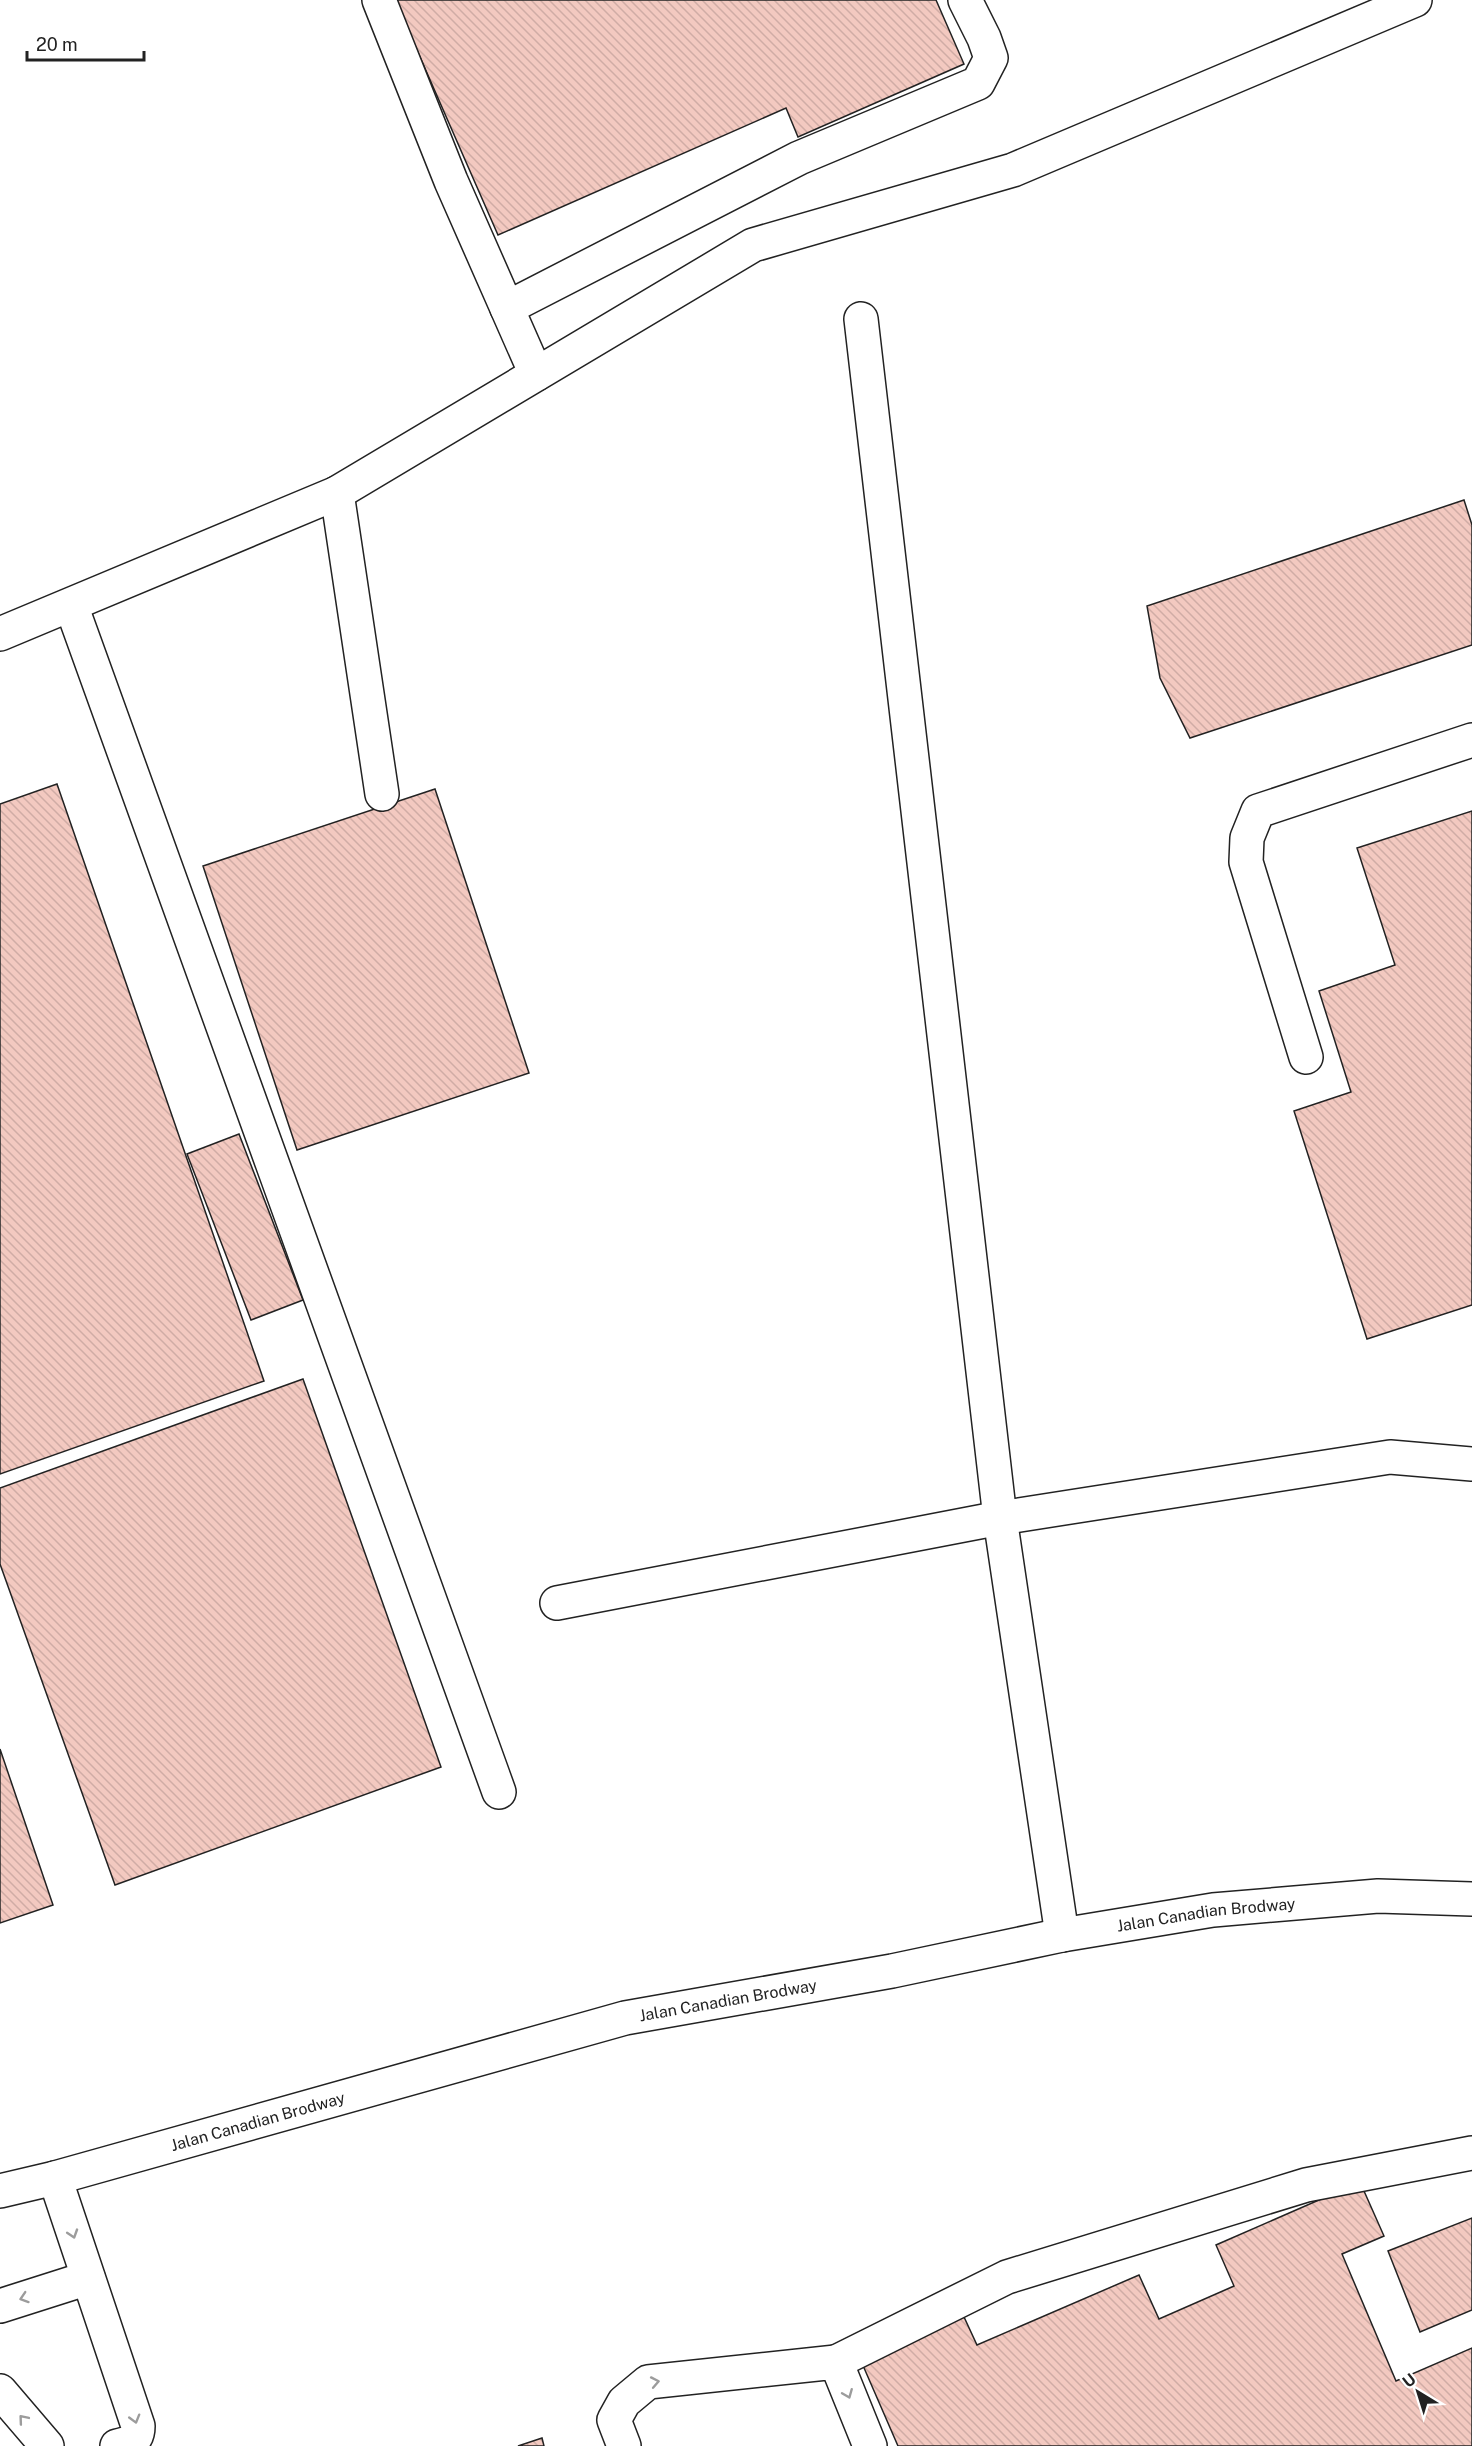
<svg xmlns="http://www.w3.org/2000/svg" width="1472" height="2446" viewBox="0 0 1472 2446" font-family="'Public Sans',sans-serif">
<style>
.building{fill:url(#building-back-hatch);stroke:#222;stroke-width:1.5}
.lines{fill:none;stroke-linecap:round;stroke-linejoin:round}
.minor-casing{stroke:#222;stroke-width:36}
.minor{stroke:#fff;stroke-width:33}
.oneway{stroke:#9c9c9c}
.labels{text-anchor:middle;stroke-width:4.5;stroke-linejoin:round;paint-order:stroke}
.street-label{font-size:16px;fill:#222;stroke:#fff}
</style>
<defs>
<pattern id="building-back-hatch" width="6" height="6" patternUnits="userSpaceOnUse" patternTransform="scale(1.5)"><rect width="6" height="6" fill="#f3c9c0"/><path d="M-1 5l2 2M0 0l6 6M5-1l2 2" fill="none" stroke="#d0aca5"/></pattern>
</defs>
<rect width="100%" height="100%" fill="#fff"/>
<g class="building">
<path d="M395,0H936L964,64L798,137L786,108L498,235Z"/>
<path d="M1464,500L1472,525V645L1190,738L1160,678L1147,606Z"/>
<path d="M57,784L264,1381L0,1474V804Z"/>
<path d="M435,789L529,1073L297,1150L203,866Z"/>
<path d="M1472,811V1305L1367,1339L1294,1111L1351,1092L1319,991L1395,965L1357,848Z"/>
<path d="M239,1134L303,1300L251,1320L187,1154Z"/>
<path d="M303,1379L441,1767L115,1885L0,1564V1488Z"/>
<path d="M0,1749L53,1905L0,1923Z"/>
<path d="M1360,2182L1384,2236L1342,2254L1396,2381L1472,2348V2446H898L861,2361L964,2317L977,2345L1139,2275L1159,2319L1234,2286L1216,2245Z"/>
<path d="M1472,2218V2310L1420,2332L1388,2251Z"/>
<path d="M542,2438L544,2446H518Z"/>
</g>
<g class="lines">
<g class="minor-casing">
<g id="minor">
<path d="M379,0L451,181L536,374"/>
<path d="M507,308L799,158L978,83L991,58L984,38L965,0"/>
<path d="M861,319L1000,1518L1062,1935"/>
<path d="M337,493L382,794"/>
<path d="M71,605L499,1792"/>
<path d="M0,634L337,493L753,245L1013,170L1415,0"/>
<path d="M1306,1057L1246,862L1247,838L1258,811L1472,740"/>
<path d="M557,1603L1000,1518L1390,1457L1472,1464"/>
<path d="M55,2178L138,2426C138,2441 130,2443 117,2446"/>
<path id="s1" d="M0,2191L55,2178L625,2018L892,1971L1062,1935L1213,1910L1378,1896L1472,1899"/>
<path d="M0,2306L88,2278"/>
<path d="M836,2362L1007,2277L1306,2185L1472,2153"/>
<path d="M0,2391L47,2446"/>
<path d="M624,2446L614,2420L624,2402L648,2382L836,2362L870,2446"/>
</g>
</g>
<use href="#minor" class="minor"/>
</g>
<defs><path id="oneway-chevron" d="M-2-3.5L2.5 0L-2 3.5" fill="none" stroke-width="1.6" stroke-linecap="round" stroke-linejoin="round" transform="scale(1.5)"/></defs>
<g class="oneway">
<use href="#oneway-chevron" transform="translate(73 2234) rotate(72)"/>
<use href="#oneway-chevron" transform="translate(24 2298) rotate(162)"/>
<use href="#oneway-chevron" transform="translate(655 2382) rotate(-11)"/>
<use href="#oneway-chevron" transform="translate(848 2394) rotate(68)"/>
<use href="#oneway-chevron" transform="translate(23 2419) rotate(-130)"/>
<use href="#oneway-chevron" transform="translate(135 2419) rotate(74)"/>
</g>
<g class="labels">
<g class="street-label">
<text dy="6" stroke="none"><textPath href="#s1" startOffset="1239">Jalan Canadian Brodway</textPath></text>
<text dy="6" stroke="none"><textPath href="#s1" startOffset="753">Jalan Canadian Brodway</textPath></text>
<text dy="6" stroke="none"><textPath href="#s1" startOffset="267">Jalan Canadian Brodway</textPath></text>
</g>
</g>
<g transform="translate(1418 2392) rotate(322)" stroke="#ffffff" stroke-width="4.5" paint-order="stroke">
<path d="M0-4.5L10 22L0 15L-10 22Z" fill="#222222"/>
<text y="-9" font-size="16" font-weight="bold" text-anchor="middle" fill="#222222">U</text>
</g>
<path d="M27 51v9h117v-9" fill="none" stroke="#222222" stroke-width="3"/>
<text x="36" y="51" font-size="18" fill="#222222" stroke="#ffffff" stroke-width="4.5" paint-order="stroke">20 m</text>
</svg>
